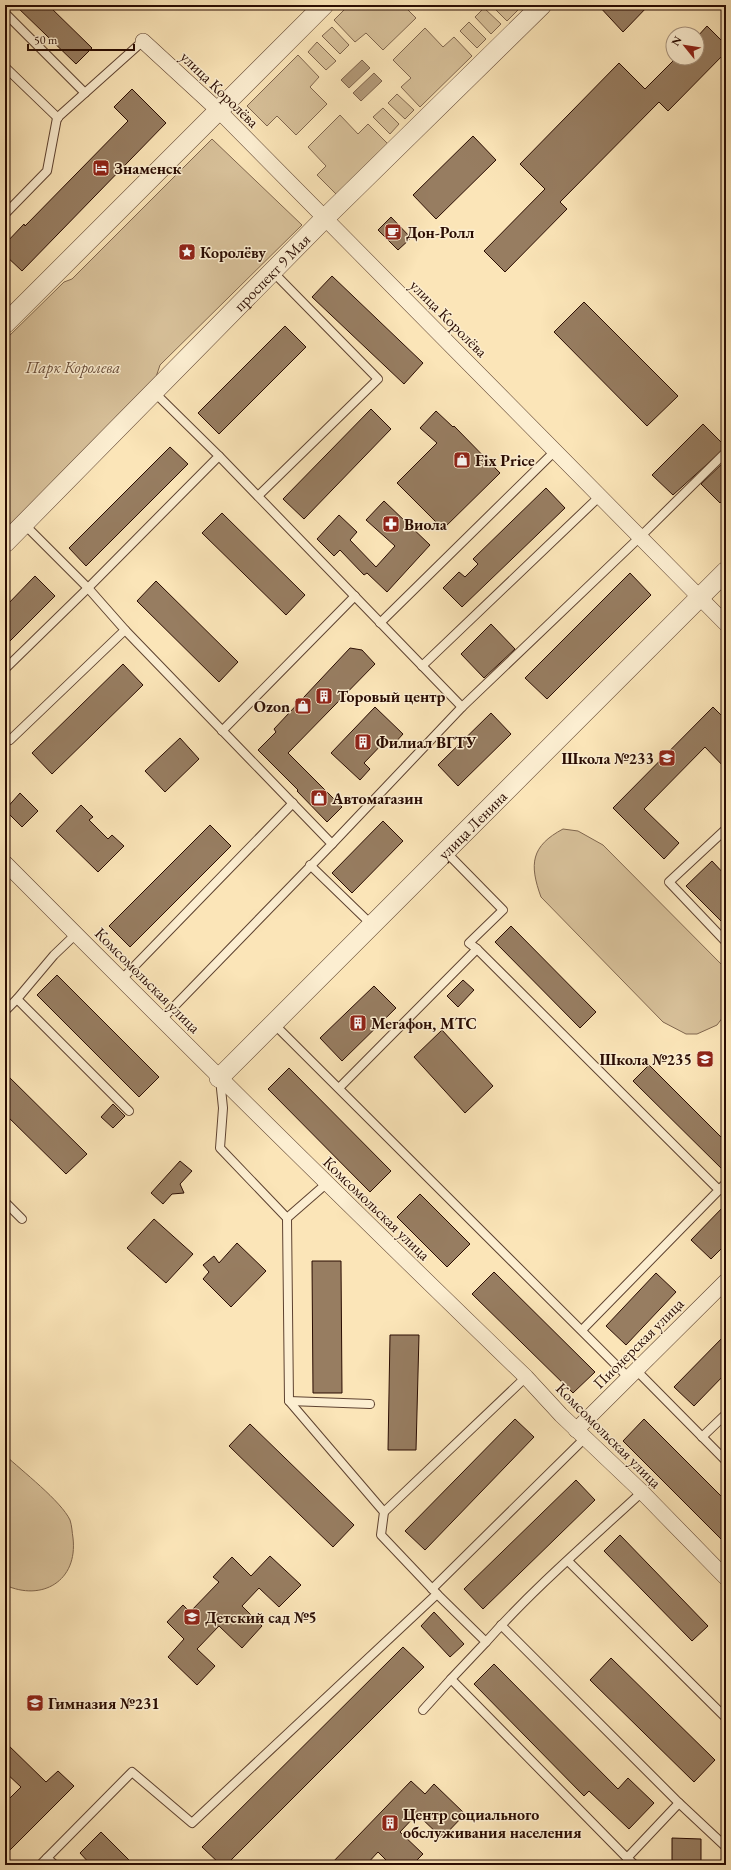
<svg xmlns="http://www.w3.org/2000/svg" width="731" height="1870" viewBox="0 0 731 1870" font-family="'EB Garamond',serif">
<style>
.green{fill:#d7c099;stroke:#80664e}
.water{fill:#b49b7a;stroke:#7d624a}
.building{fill:#977d61;stroke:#2a0c02}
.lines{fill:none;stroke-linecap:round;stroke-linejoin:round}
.service-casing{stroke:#5e4230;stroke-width:10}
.minor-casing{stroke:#5e4230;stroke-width:16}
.tertiary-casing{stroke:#5e4230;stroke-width:20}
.service{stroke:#fceed1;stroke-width:8}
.minor{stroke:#fceed1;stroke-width:15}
.tertiary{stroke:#fceed1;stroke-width:19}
.labels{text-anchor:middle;stroke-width:3;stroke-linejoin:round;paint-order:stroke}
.street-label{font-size:16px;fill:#2a0c02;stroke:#fceed1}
.poi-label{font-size:16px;font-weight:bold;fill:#2a0c02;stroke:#fceed1;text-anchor:start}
.park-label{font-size:16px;font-style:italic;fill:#674b37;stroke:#fceed1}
</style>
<rect width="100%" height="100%" fill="#fbe5b8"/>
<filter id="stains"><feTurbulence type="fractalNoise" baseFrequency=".005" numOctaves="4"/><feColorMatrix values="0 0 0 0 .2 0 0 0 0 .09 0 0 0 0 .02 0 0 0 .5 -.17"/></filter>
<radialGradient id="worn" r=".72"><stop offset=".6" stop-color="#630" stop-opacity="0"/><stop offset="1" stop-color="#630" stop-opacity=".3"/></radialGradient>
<g class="green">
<path d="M349,5H403L416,18L383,50L366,33L355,42L334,20Z"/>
<path d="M491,5H523L507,21Z"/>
<path d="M484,8L501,24L491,34L475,17Z"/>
<path d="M469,22L486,39L477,48L460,31Z"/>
<path d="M332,27L349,45L340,54L322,36Z"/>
<path d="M425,28L443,47L454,37L472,56L420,107L401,87L411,78L393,60Z"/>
<path d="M317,42L336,61L326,70L308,52Z"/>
<path d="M298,55L319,77L310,87L327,104L296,135L277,116L267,126L247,106Z"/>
<path d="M397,94L414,110L405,119L388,103Z"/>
<path d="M383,108L399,124L390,134L373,117Z"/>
<path d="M340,115L358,134L368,124L388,144L337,195L317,175L326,166L308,147Z"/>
<path d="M212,139L302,225L160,365L156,377L5,531V340L64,282L72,279Z"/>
<path d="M563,829L578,831L603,845L726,969V1013L717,1025L697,1034H686L663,1022L541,897C529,864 531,846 563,829Z"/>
<path d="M5,1455C22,1471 61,1501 70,1520C72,1526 72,1532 73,1538C78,1581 42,1602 5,1585Z"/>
</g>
<g class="water">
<path d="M362,60L370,68L349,88L341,80Z"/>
<path d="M374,73L382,81L361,101L353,93Z"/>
</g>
<g class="building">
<path d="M15,5H48L92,48L76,64Z"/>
<path d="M598,5H649L623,32Z"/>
<path d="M707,26L726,45V52L668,111L659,102L560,202L567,209L505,272L484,251L545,189L520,164L619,63L645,89L676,58H697V37Z"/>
<path d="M132,89L166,123L22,271L5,255V244L24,224L25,226L128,121L114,107Z"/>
<path d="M473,136L496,160L436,219L413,195Z"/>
<path d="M391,217L411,238L398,250L378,230Z"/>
<path d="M332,276L423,363L404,384L312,297Z"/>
<path d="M584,302L678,396L647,426L554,332Z"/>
<path d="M285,326L306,347L219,434L198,413Z"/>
<path d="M371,409L391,429L304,519L283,499Z"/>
<path d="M436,411L453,427L454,426L500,473L443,529L397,483L437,443L420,428Z"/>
<path d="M703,424L726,447L673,495L652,475Z"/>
<path d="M170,447L188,464L86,566L69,548Z"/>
<path d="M726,460V497L720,503L701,484Z"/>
<path d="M546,488L565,508L462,607L443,588L459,572L465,577L478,564L473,559Z"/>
<path d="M384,501L430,545L387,592L367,573L364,575L340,550L334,556L317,539L339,515L357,532L350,540L376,567L395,546L366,520Z"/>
<path d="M222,513L305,595L286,615L202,533Z"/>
<path d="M630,573L651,595L547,699L525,678Z"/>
<path d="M35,576L55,596L5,646V607Z"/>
<path d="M156,581L238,662L219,682L137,601Z"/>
<path d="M491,624L515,649L484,678L461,654Z"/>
<path d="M350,648L362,650L375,664L288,753L342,807L327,822L297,791L298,790L258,750L276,732L274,729Z"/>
<path d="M123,664L143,685L52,774L32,753Z"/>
<path d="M375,707L403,734L393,745L387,739L364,763L370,769L360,780L331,753Z"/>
<path d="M713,707L726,720V769L705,747L644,809L679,843L664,859L613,808Z"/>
<path d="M491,713L511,734L458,786L438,765Z"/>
<path d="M180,738L199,759L165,792L145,771Z"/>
<path d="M20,793L38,811L22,827L5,810Z"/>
<path d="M81,805L93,817L89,820L108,839L112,835L124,846L98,872L56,831Z"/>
<path d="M383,821L403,841L352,893L332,873Z"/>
<path d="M210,825L231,846L130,947L109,926Z"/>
<path d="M712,861L726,876V926L686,886Z"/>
<path d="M511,926L596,1012L580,1028L495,942Z"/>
<path d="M57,975L159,1077L139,1097L37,995Z"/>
<path d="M463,980L474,990L458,1007L447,996Z"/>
<path d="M374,986L396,1008L342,1061L320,1038Z"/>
<path d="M442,1030L493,1086L465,1113L414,1057Z"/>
<path d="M649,1065L726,1142V1173L633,1081Z"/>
<path d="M289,1068L391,1171L370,1192L268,1089Z"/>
<path d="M5,1073L87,1154L66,1174L5,1114Z"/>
<path d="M113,1104L125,1116L113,1128L101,1117Z"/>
<path d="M180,1161L192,1171L180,1184L184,1193L172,1194L163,1204L151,1193Z"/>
<path d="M420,1194L470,1244L447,1267L397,1217Z"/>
<path d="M726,1204V1244L711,1259L691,1240Z"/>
<path d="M154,1219L193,1254L166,1283L127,1248Z"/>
<path d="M237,1243L266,1271L231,1307L203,1279L209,1272L203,1265L214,1256L219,1263Z"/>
<path d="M312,1261H341L342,1393H313Z"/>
<path d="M494,1272L595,1372L573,1393L472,1294Z"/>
<path d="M656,1273L676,1292L626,1345L606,1326Z"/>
<path d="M726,1334V1373L694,1406L674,1387Z"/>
<path d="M390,1335H419L416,1450H388Z"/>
<path d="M515,1419L534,1437L425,1550L405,1531Z"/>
<path d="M644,1419L726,1501V1544L623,1441Z"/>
<path d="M250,1424L354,1525L333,1547L229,1446Z"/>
<path d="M576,1480L595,1500L483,1609L464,1589Z"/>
<path d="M620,1535L708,1626L692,1641L604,1551Z"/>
<path d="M270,1556L301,1585L279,1607L259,1588L242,1606L262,1626L242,1648L219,1626L197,1649L215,1666L197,1685L168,1657L184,1639L167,1622L183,1605L190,1612L219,1582L213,1577L232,1557L251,1576Z"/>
<path d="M434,1612L464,1644L450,1657L421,1626Z"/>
<path d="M403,1647L424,1667L226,1865H221L202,1847Z"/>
<path d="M611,1658L715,1760L694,1782L590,1680Z"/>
<path d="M494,1664L618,1789L628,1778L654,1803L629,1829L589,1791L584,1796L474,1684Z"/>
<path d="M5,1742L46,1782L58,1771L74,1786L5,1855V1803L21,1787L5,1772Z"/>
<path d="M411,1781L425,1794L434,1784L465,1814L442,1838L417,1814L400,1832L423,1854L412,1865H391L378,1852L366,1865H330Z"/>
<path d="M101,1832L134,1865H91L80,1853Z"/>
<path d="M672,1838L701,1839V1865H672Z"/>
</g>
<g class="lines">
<g class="service-casing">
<g id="service">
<path d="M5,13L85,93"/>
<path d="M5,67L58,118"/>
<path d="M5,214L47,171L57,118L143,41"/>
<path d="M219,456L462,707L640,537L726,452"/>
<path d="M258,496L378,379L273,272"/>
<path d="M380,623L555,451"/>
<path d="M125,630L332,844L162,1019"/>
<path d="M422,666L600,496"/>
<path d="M5,669L88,588L219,456L154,392"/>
<path d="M222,731L355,596"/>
<path d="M5,736L10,740L125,630L88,588L24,524"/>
<path d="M726,829L669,882L726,942"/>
<path d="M332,844L462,707"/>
<path d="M446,852L503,910L469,943L477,949"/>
<path d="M310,865L373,926"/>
<path d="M122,979L293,803"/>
<path d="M17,999L129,1111"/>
<path d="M5,1011L17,999L54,955L76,934"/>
<path d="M274,1024L628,1377"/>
<path d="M220,1079L223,1108L220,1148L287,1218L326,1184"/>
<path d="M339,1088L477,949L719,1190L582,1330"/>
<path d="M719,1190L726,1183"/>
<path d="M5,1202L22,1219"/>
<path d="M636,1370L726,1461"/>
<path d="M289,1401L370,1404"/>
<path d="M702,1437L726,1414"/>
<path d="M384,1512L526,1377"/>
<path d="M568,1561L726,1718"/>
<path d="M432,1589L585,1438"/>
<path d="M437,1594L486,1642L451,1679L627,1858L679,1803L726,1847"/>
<path d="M501,1625L679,1803"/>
<path d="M486,1642C534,1588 589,1541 642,1492"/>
<path d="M423,1710L451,1679"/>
<path d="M47,1858L55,1865"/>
<path d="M627,1858L635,1865"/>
<path d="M40,1865L132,1772L192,1823L437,1594L381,1535L384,1512L289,1401L287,1218"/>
</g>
</g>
<g class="minor-casing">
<g id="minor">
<path d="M143,41L218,110L726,624"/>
<path d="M5,863C177,1036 350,1207 526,1377L561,1415L642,1492L726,1578"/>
<path d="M576,1430L726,1281"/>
</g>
</g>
<g class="tertiary-casing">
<g id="tertiary">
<path d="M5,324L324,5"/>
<path id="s1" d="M5,543L325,218L542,5"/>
<path id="s2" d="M219,1078L726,571"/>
</g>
</g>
<use href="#service" class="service"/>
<use href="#minor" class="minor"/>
<use href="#tertiary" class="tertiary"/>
</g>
<defs>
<g id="hotel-square" transform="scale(0.9)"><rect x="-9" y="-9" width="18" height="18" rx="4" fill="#8f2418" stroke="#fceed1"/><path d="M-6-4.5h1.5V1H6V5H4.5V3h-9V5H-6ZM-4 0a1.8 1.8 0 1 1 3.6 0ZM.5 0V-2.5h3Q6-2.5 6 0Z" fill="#fff"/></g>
<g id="cafe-square" transform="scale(0.9)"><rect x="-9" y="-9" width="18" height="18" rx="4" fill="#8f2418" stroke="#fceed1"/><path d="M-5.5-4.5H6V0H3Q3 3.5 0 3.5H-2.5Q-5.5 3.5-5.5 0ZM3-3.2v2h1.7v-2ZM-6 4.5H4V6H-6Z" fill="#fff"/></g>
<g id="sight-square" transform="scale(0.9)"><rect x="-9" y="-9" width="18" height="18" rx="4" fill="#8f2418" stroke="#fceed1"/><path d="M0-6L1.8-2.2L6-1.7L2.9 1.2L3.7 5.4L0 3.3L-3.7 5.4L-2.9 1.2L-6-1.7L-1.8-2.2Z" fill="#fff"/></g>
<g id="shop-square" transform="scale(0.9)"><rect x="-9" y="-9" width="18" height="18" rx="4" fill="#8f2418" stroke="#fceed1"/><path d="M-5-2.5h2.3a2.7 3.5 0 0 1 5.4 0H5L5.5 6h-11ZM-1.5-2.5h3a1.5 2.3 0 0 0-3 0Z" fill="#fff"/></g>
<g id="pharmacy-square" transform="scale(0.9)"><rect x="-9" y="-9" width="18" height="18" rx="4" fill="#8f2418" stroke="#fceed1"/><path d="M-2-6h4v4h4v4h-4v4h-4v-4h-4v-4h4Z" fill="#fff"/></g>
<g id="building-square" transform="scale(0.9)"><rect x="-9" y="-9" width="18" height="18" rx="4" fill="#8f2418" stroke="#fceed1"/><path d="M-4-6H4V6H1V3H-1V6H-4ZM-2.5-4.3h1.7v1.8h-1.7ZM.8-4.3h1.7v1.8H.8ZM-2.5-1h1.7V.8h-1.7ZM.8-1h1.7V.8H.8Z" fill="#fff"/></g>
<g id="school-square" transform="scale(0.9)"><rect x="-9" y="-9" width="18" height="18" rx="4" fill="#8f2418" stroke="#fceed1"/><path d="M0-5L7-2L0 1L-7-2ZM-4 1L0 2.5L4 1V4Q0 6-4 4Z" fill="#fff"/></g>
</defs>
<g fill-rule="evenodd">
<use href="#hotel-square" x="101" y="168"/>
<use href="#cafe-square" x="393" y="232"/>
<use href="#sight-square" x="187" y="252"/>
<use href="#shop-square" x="462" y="460"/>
<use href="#pharmacy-square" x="391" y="524"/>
<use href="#building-square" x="324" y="696"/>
<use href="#shop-square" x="303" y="706"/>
<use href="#building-square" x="363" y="742"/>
<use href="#school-square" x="667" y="758"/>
<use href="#shop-square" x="319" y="798"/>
<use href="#building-square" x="358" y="1023"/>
<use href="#school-square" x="705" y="1059"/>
<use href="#school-square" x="192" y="1617"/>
<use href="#school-square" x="35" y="1703"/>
<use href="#building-square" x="390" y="1823"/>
</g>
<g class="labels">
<g class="street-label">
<text transform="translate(220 89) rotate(44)" y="6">улица Королёва</text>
<text dy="6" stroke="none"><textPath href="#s1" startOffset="380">проспект 9 Мая</textPath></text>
<text transform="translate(449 318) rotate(45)" y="6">улица Королёва</text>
<text dy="6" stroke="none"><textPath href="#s2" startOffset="358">улица Ленина</textPath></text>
<text transform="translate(148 980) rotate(45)" y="6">Комсомольская улица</text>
<text transform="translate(377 1208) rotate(44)" y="6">Комсомольская улица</text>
<text transform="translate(638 1343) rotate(-45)" y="6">Пионерская улица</text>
<text transform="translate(609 1435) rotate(45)" y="6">Комсомольская улица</text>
</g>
<g class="poi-label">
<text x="114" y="174">Знаменск</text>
<text x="406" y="238">Дон-Ролл</text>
<text x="200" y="258">Королёву</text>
<text x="475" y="466">Fix Price</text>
<text x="404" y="530">Виола</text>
<text x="337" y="702">Торовый центр</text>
<text x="290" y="712" text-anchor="end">Ozon</text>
<text x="376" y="748">Филиал ВГТУ</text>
<text x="654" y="764" text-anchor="end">Школа №233</text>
<text x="332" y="804">Автомагазин</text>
<text x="371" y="1029">Мегафон, МТС</text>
<text x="692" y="1065" text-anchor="end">Школа №235</text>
<text x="205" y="1623">Детский сад №5</text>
<text x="48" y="1709">Гимназия №231</text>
<text x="403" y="1820">Центр социального<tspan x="403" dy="18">обслуживания населения</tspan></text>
</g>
<g class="park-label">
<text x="73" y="373">Парк Королева</text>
</g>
</g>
<rect width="731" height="1870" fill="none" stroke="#fbe5b8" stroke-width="20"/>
<rect x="6" y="6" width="719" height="1858" fill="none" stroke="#2a0c02" stroke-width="2"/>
<rect x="10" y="10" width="711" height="1850" fill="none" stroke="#2a0c02"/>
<g transform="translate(685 46) rotate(300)"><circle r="19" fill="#fceed1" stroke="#a8947e"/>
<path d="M0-3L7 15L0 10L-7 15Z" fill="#8f2418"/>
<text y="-6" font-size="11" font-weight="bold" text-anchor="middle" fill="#2a0c02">N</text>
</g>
<path d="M28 44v6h106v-6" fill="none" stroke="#2a0c02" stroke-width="2"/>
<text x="34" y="44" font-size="12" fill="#2a0c02" stroke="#fceed1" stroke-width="3" paint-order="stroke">50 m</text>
<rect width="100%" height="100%" filter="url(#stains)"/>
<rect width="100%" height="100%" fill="url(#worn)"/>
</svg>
